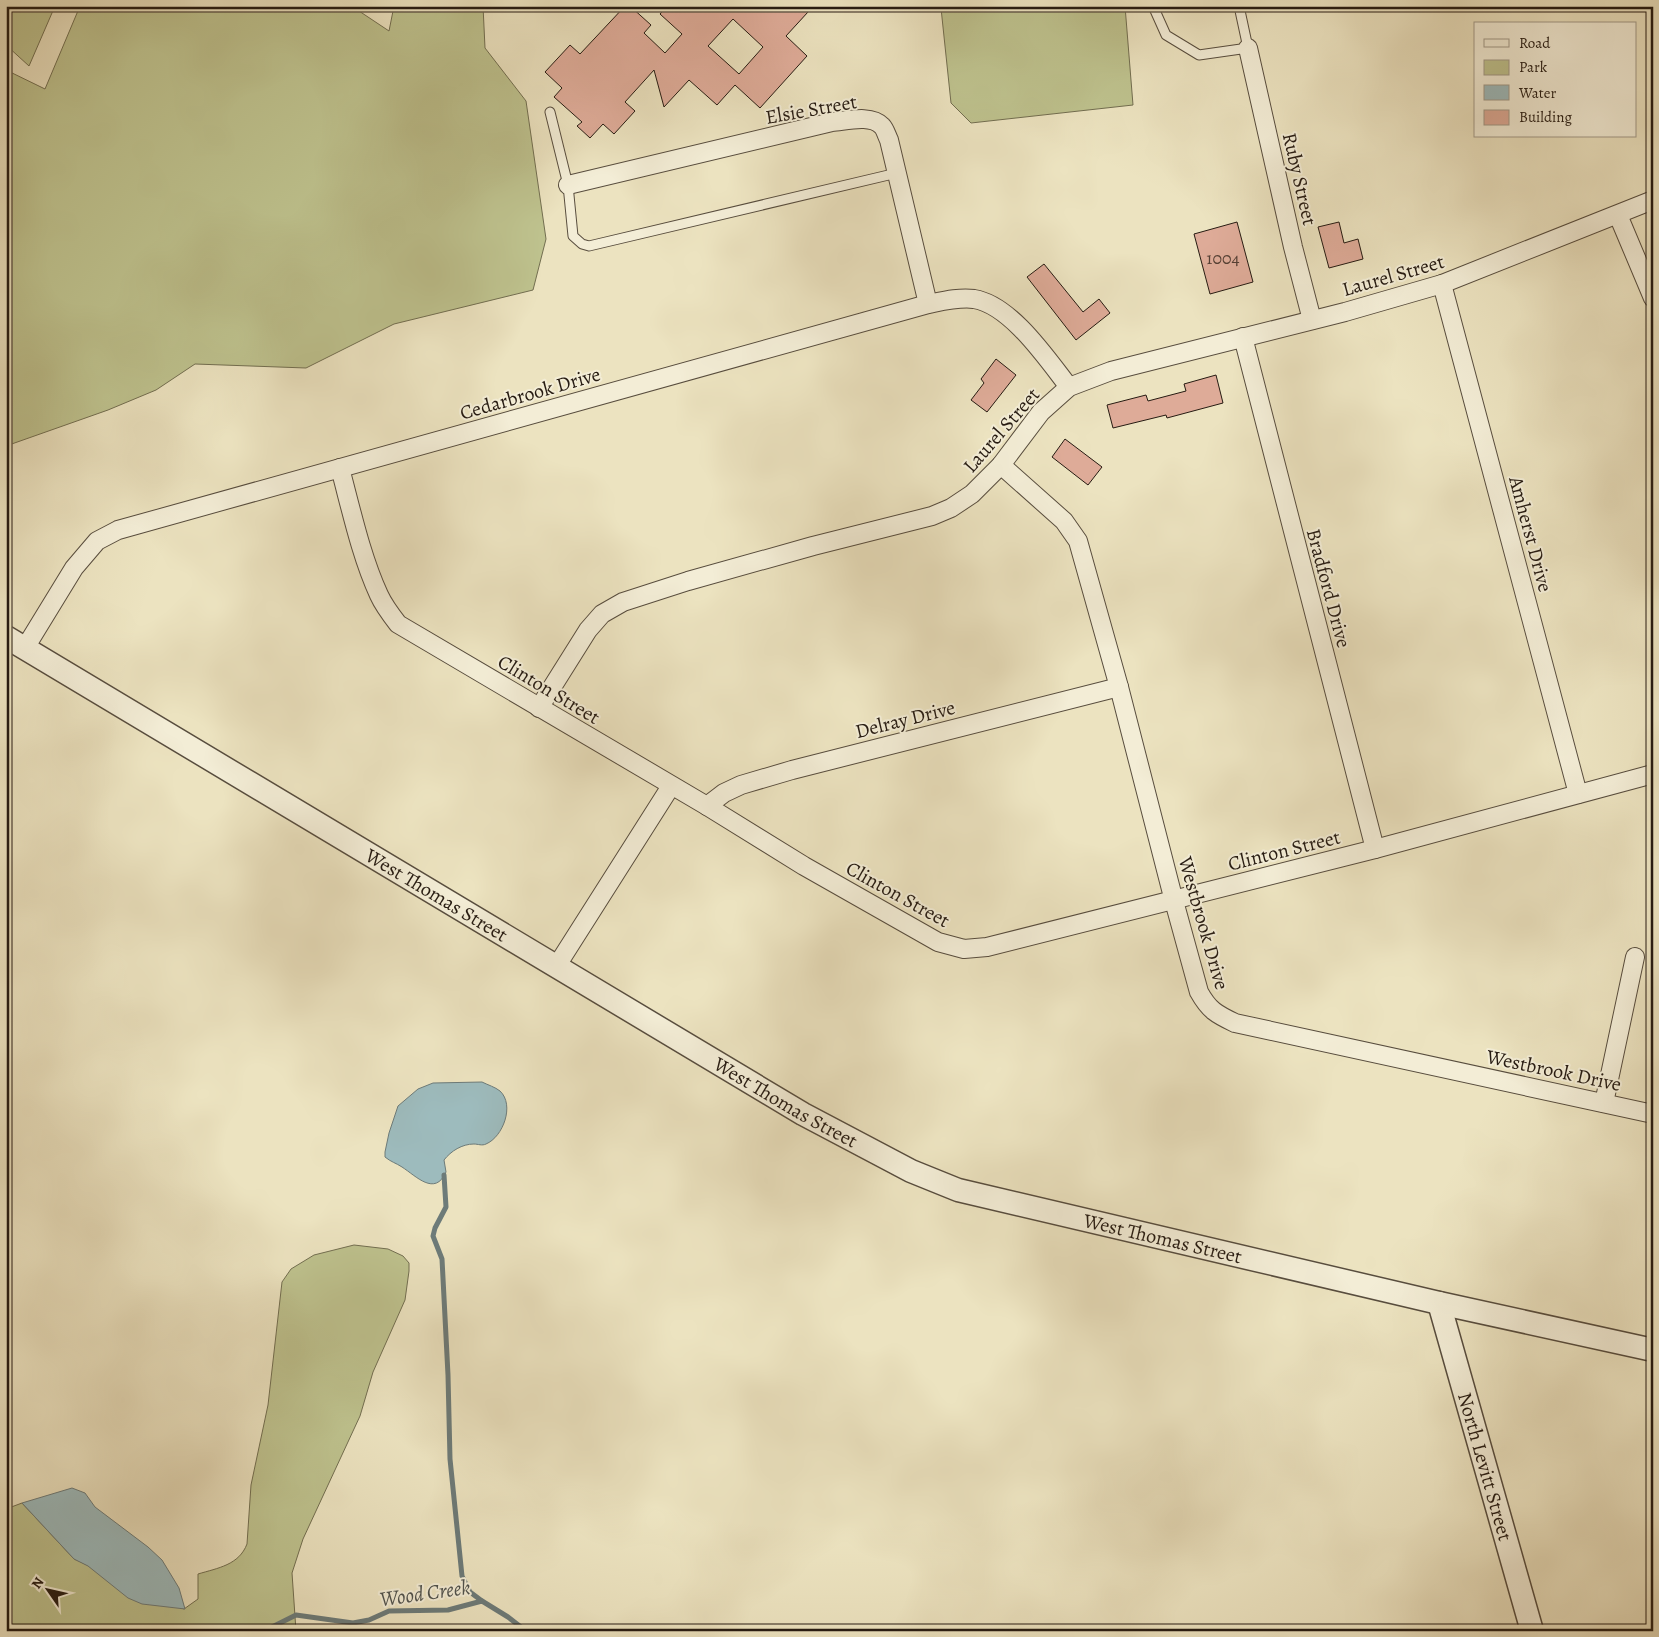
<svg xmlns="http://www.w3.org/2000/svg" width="1659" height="1637" viewBox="0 0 1659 1637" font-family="Alegreya,serif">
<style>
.green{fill:#bec28e;stroke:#726e50}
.water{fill:#9dbbbd;stroke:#6d7b79}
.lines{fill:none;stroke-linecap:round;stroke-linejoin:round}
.stream{stroke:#6d7b79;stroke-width:5}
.building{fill:#deab98;stroke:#261b12;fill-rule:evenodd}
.service-casing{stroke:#584d3e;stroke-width:11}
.minor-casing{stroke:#584d3e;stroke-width:20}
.tertiary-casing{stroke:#584d3e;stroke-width:25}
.service{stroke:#f3edd6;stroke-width:9}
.minor{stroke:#f3edd6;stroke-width:18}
.tertiary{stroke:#f3edd6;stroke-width:22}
.labels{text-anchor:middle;stroke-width:4;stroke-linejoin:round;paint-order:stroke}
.number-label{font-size:18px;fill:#543f34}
.street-label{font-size:20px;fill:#261b12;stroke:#f3edd6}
.water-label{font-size:21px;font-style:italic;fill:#50534e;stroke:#f3edd6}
</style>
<rect width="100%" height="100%" fill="#ece3c0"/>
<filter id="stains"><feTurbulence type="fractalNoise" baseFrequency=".004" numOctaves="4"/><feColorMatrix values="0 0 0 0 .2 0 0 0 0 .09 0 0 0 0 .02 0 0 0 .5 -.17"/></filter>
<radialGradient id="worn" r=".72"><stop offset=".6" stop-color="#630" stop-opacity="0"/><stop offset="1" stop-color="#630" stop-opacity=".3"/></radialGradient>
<g class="green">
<path d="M6,6H55L29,66L6,45Z"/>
<path d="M80,6L353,7L389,31L394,6H483L485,48L526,101L546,239L533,290L394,324L306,368L195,364L156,390L108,410L6,446V70L45,89Z"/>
<path d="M978,6H1125L1133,105L971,123L951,103L941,8Z"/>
<path d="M354,1245L388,1249L403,1256L409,1263V1271L405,1300L373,1372L360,1416L303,1539L292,1573L296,1631H6V1509L22,1503L74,1559L184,1609L198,1599V1574C218,1568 239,1565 247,1544L251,1485L268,1405L282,1282L291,1269L314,1255Z"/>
</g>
<g class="water">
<path d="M482,1082C488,1085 495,1087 500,1091C515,1105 503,1137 486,1144C482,1146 478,1144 474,1144C462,1144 451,1151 444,1160L446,1172C435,1197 416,1176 402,1167C396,1163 391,1162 385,1157V1152L389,1133L398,1106L418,1089L433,1083Z"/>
<path d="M72,1488L85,1493L95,1507L148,1547L162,1560L179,1588L185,1609L142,1604L128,1598L88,1566L74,1559L22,1503Z"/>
</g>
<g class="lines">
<g class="stream">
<path d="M444,1175L446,1207L435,1228L433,1236L442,1259L448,1375L450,1459L462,1576L470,1592L482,1601"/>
<path d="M264,1631L296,1615L353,1623L369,1620L389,1611L448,1610L482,1601L508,1617L526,1631"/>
</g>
</g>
<g class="building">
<path d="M625,6H630L651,25L644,33L665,53L682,34L660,14L667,6H801L808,12L786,36L807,56L760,108L735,85L717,105L689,80L664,107L654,70L625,102L635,111L614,134L603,124L590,138L577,126L582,122L554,97L562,88L545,72L570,45L580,54ZM733,19L763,47L739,74L708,46Z"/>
<path d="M1237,222L1253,282L1210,294L1194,234Z"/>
<path d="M1339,222L1344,243L1358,239L1363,259L1329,268L1318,227Z"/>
<path d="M1044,264L1083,312L1099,299L1110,313L1076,340L1027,277Z"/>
<path d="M996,359L1016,375L987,412L971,400L984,383L981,379Z"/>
<path d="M1216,375L1223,403L1167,418L1166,415L1113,428L1107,405L1146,395L1148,401L1186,391L1184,384Z"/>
<path d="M1065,439L1102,467L1088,485L1052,457Z"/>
</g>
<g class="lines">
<g class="service-casing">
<g id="service">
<path d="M1153,6L1166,35L1199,55L1248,48L1239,6"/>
<path d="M550,112L568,185L573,236L582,244L589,246L897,173"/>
</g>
</g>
<g class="minor-casing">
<g id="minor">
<path d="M1248,48L1293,247L1312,320"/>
<path d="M568,185L832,122C846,121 871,114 882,126C885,129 887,136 889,140L928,304"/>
<path d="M1618,215L1653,298"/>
<path d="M1442,284L1578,794"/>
<path d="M1243,337L1375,849"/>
<path d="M1001,465L1064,521L1078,541L1119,687L1174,901L1199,992C1209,1010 1216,1014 1235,1023L1653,1114"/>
<path d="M340,468C351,509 361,556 379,595C384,606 391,615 398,624L707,806L804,866L938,942L964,949L987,947L1375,849L1653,774"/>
<path d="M25,648L74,568L97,541L118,530L928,304C943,301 959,297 974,299C1011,305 1047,359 1069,387"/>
<path d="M539,708L588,630L602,614L623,602L688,581L813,546L932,516L951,508L972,494L1001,465L1041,412L1069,387L1111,371L1345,312L1442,284L1653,200"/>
<path d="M707,806L724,793L741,785L792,770L1119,687"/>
<path d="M556,967L671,786"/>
<path d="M1604,1103L1635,957"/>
</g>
</g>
<g class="tertiary-casing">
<g id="tertiary">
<path id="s1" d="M6,637L803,1114L911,1171L958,1190L1439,1303L1653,1350"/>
<path id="s2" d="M1439,1303L1532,1631"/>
</g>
</g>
<use href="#service" class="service"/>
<use href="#minor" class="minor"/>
<use href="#tertiary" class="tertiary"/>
</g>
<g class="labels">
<g class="number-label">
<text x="1223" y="264">1004</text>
</g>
<g class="street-label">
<text transform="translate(811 109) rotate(-10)" y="7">Elsie Street</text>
<text transform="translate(1300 179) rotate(77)" y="7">Ruby Street</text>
<text transform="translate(1393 275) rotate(-16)" y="7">Laurel Street</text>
<text transform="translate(530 393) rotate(-16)" y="7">Cedarbrook Drive</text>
<text transform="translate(1001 430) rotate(-49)" y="7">Laurel Street</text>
<text transform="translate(1531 534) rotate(75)" y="7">Amherst Drive</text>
<text transform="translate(1329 588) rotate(75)" y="7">Bradford Drive</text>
<text transform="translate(549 689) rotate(31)" y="7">Clinton Street</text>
<text transform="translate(905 719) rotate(-14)" y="7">Delray Drive</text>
<text transform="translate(1284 850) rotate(-14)" y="7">Clinton Street</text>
<text transform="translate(898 894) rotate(29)" y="7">Clinton Street</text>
<text dy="7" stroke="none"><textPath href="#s1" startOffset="502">West Thomas Street</textPath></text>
<text transform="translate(1204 923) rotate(74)" y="7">Westbrook Drive</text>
<text transform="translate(1554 1070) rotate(12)" y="7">Westbrook Drive</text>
<text dy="7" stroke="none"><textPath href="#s1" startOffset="908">West Thomas Street</textPath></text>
<text dy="7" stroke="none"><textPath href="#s1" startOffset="1312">West Thomas Street</textPath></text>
<text dy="7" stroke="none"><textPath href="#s2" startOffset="170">North Levitt Street</textPath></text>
</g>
<g class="water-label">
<text transform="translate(425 1593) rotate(-8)" y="7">Wood Creek</text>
</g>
</g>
<rect width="1659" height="1637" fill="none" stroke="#ece3c0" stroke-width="25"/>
<rect x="8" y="8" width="1644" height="1622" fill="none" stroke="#261b12" stroke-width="2.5"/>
<rect x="12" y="12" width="1634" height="1612" fill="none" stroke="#261b12"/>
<rect x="1474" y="22" width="162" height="115" fill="#f3edd6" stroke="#a19988"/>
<rect x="1484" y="39" width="25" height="8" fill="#f3edd6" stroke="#a19988"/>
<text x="1519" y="48" font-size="15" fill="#261b12">Road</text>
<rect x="1484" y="60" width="25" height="15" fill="#bec28e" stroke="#a19988"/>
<text x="1519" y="72" font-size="15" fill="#261b12">Park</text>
<rect x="1484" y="85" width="25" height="15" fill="#9dbbbd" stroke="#a19988"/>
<text x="1519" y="98" font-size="15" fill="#261b12">Water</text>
<rect x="1484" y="110" width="25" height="15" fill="#deab98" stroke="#a19988"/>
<text x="1519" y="122" font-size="15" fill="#261b12">Building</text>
<g transform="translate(48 1590) rotate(304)" stroke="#f3edd6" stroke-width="4" paint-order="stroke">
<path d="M0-4L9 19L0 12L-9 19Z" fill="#261b12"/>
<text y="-8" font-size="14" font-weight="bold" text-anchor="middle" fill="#261b12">N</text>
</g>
<rect width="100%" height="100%" filter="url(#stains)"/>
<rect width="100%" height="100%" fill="url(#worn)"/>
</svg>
